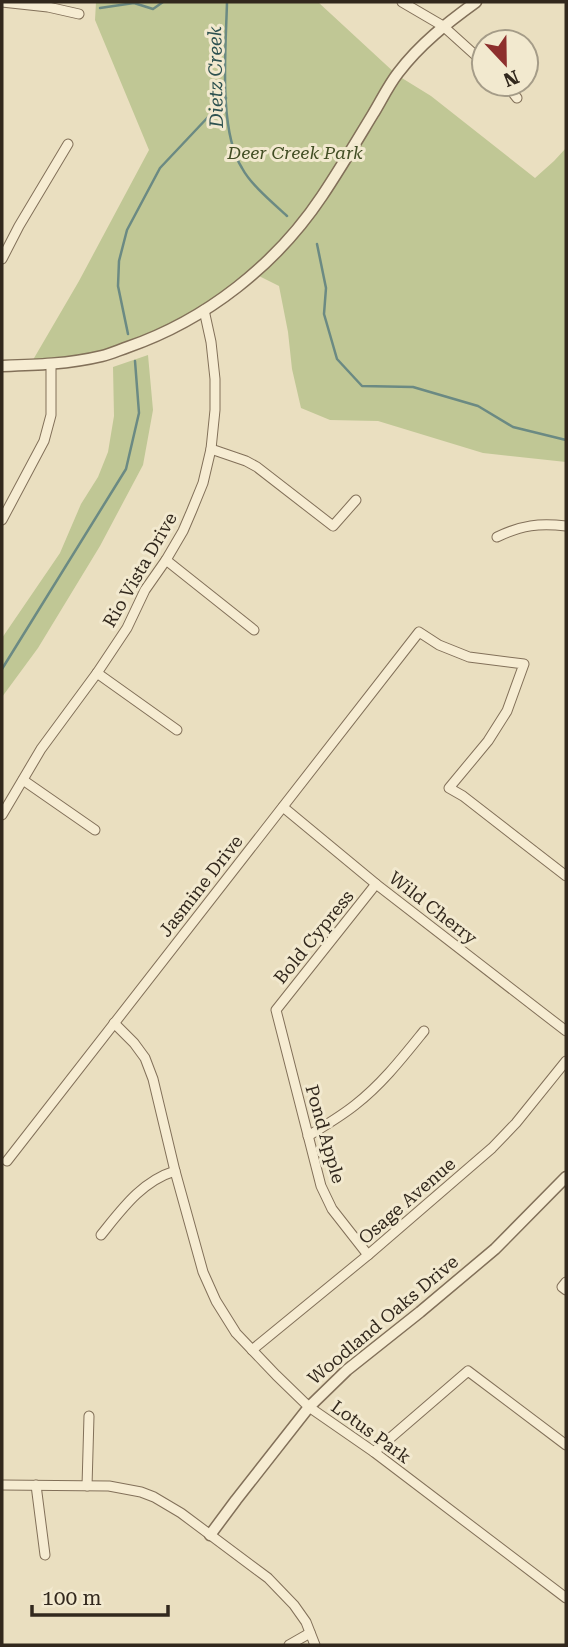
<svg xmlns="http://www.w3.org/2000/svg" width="568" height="1647" viewBox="0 0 568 1647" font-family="'Roboto Serif',serif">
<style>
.green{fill:#c0c795}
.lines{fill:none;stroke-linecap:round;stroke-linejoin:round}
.stream{stroke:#6b8a83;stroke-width:2.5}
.minor-casing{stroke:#827059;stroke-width:11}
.tertiary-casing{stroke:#827059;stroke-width:13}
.minor{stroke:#f6ecd2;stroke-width:9}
.tertiary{stroke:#f6ecd2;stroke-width:10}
.labels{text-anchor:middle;stroke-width:6;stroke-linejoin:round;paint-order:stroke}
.park-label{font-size:18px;font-style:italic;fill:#424e24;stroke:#f2e9cf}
.street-label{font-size:18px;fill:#32281d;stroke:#f2e9cf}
.water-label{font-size:19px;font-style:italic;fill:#2d5150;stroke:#f2e9cf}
</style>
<rect width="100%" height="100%" fill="#eadfc0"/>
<g class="green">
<path d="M96,2H318L397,75L431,96L535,178L554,161L566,148V462L483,453L378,421L330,420L301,408L292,369L288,332L279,286L253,273L204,310L104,356L30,365L79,281L149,150L95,20Z"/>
<path d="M148,355L153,410L143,465L100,546L38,648L2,697V638L60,553L81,504L98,477L108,452L114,416L113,367Z"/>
</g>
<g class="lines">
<g class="stream">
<path d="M227,2C226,47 218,130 242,168C251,185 273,203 287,216"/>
<path d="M100,8L134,3L153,9L163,2"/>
<path d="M317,244L326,288L324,314L337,359L362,386L413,387L478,406L513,427L566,440"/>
<path d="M128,334L118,286L119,261L127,230L160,168L226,98"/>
<path d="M2,669L126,469L139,413L135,361"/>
</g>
<g class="minor-casing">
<g id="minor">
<path d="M2,2L48,7L79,14"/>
<path d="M402,2L443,26L484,63"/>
<path d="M506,84L517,98"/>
<path d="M2,259L19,226L68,144"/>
<path d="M211,449L246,461L257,467L333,526L356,500"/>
<path d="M2,520L44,441L51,415V364"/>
<path d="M497,537C522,525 539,523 566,526"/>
<path d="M166,560L254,630"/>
<path d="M97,673L177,730"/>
<path d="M23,780L95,830"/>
<path d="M283,807L376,884L566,1031"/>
<path d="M2,815L41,749L97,673L127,628L145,590L166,560L183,531L192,510L203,483L211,449L215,410V379L211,342L204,310"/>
<path d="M114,1023L134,1043L145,1058L153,1079L175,1171L203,1272L216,1301L236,1333L276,1375L309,1407L374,1452L566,1598"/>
<path d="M308,1136C324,1126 340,1117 355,1105C382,1084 403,1057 424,1031"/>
<path d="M7,1161L419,632L439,645L469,657L524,664L507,711L488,741L449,788L463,796L566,876"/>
<path d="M101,1235C122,1209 142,1181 175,1171"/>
<path d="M368,1255L332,1209L321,1186L276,1010L376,884"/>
<path d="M566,1282L562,1287L566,1290"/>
<path d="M252,1350L368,1255L492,1148L516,1123L566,1061"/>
<path d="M374,1452L468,1371L566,1445"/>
<path d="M2,1485L109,1486L141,1492L154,1497L181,1513L268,1578L294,1605L306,1622L315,1645"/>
<path d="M36,1485L45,1555"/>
<path d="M87,1486L89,1416"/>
<path d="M289,1645L310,1633"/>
</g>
</g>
<g class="tertiary-casing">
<g id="tertiary">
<path d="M2,366C35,365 69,364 102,356C111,354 119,350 128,347C206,320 276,265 322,196C340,169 356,142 373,114C381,101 388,86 398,73C420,44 447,23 476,2"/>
<path d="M210,1535L236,1500L309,1407L347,1370L420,1312L495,1249L566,1177"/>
</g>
</g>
<use href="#minor" class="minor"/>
<use href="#tertiary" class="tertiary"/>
</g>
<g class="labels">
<g class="park-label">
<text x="295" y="159">Deer Creek Park</text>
</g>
<g class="street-label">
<text transform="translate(140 570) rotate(-60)" y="6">Rio Vista Drive</text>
<text transform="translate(201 886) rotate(-52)" y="6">Jasmine Drive</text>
<text transform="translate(433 908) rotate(38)" y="6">Wild Cherry</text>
<text transform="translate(314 937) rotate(-51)" y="6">Bold Cypress</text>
<text transform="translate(325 1134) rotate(74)" y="6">Pond Apple</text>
<text transform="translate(407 1201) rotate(-41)" y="6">Osage Avenue</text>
<text transform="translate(383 1320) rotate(-40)" y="6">Woodland Oaks Drive</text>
<text transform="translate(371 1432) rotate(36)" y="6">Lotus Park</text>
</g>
<g class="water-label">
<text transform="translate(215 77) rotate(-91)" y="7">Dietz Creek</text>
</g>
</g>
<rect width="568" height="1647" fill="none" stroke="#32281d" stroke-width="7"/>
<g transform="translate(505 63) rotate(158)"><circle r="33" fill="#f2e9cf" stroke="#a59c88" stroke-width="2"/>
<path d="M0-5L12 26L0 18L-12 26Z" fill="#8d2f2d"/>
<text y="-10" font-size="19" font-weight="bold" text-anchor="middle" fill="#32281d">N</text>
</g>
<path d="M32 1605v10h136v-10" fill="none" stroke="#32281d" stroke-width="3.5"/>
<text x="42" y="1605" font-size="21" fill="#32281d" stroke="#f2e9cf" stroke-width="5" paint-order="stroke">100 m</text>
</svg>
